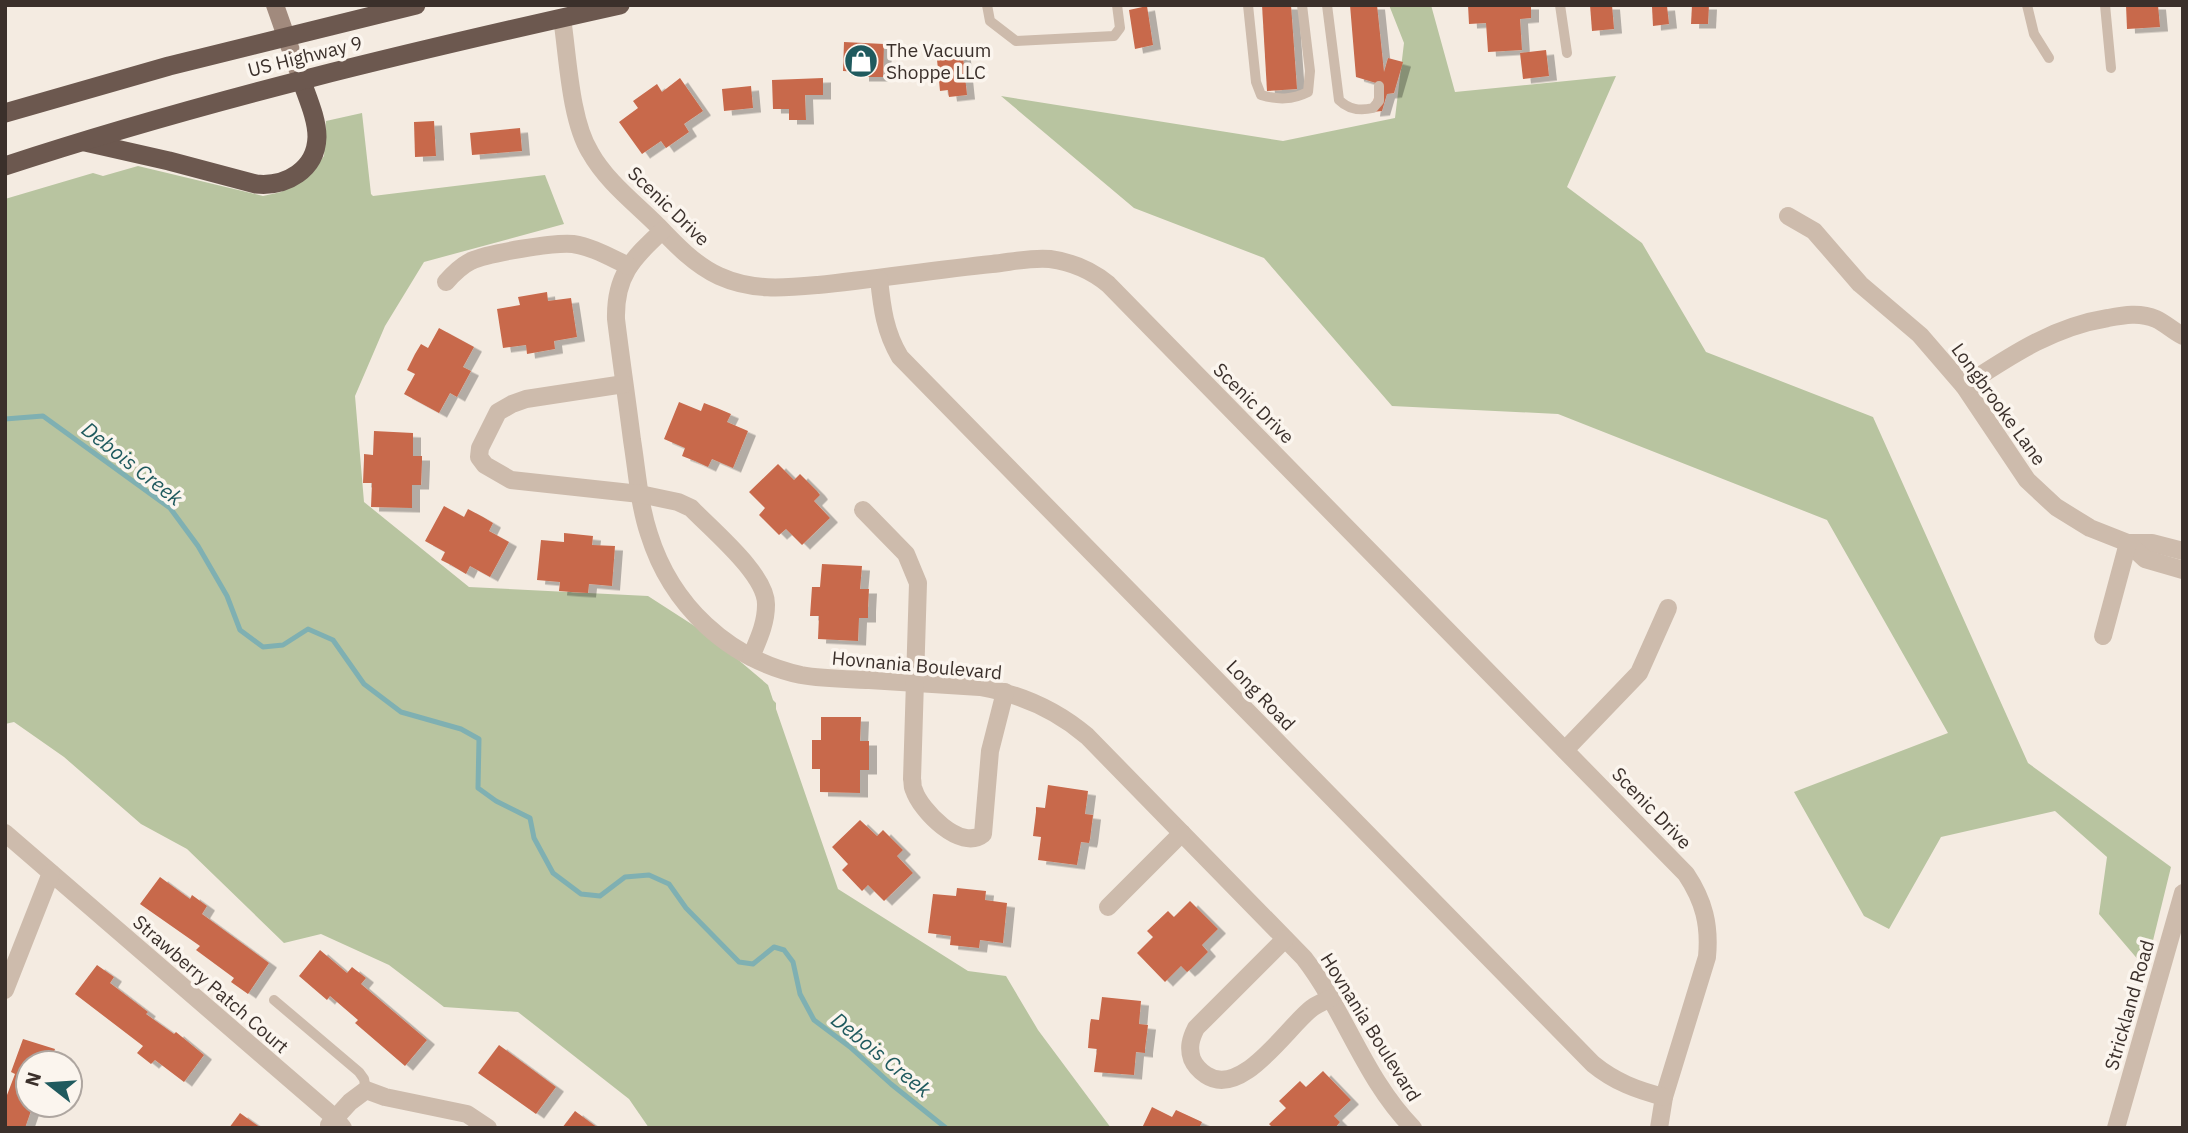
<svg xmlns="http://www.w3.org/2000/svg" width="2188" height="1133" viewBox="0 0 2188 1133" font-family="'IBM Plex Sans',sans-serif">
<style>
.green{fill:#b8c4a0}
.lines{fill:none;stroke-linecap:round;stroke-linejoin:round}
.stream{stroke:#7fb0b2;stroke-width:5}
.building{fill:#c8694b;filter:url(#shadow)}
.service{stroke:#cdbbac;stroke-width:10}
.minor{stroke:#cdbbac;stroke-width:18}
.tertiary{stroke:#cdbbac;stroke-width:18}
.secondary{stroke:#a18a7d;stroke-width:18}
.trunk{stroke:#6c584f;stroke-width:19}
.labels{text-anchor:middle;stroke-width:7;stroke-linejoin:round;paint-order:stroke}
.poi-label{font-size:19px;fill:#3b302b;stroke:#fbf5ee;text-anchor:start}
.street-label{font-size:19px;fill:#3b302b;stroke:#fbf5ee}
.water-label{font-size:21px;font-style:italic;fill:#1f5a5e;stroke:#fbf5ee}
</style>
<defs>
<filter id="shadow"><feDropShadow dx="8" dy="4.5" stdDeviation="0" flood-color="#0004"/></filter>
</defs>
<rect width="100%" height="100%" fill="#f4ebe1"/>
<g class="green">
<path d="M1389,5H1431L1455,92L1616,76L1567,187L1642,243L1706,352L1873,417L2028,763L2171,867L2146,969L2099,914L2107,857L2055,811L1941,837L1889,929L1864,916L1794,792L1948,733L1827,520L1558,414L1392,406L1264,258L1134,208L1001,96L1283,141L1395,118L1404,43Z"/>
<path d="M362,113L371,194L373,196L545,175L564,224L424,262L385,326L355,396L364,502L469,587L648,596L710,636L768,685L773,700L776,703V709L838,889L968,971L1006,976L1038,1030L1111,1128H649L629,1099L518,1012L444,1007L389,965L321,934L284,943L187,849L141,824L64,757L14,722L5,724V199L93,173L103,176L138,166L263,196L281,192L306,178L324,156L326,121Z"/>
</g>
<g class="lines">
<path class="stream" d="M5,419L43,416L170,508L198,546L227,596L240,630L263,647L283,645L308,629L333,640L364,684L401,712L461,729L479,739L478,788L496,801L530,818L534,838L553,873L581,894L600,896L625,877L649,875L669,884L686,908L739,962L753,964L774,947L784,950L793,962L800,994L814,1020L850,1047L891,1084L946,1128"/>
</g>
<g class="building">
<path d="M1262,5H1291L1297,89L1267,91Z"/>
<path d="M1350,5H1377L1384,72L1388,58L1403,62L1394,93L1387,94L1382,111L1372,112L1376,83L1356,77Z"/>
<path d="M1468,5H1531V18L1520,19L1522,50L1488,52L1486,23L1469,24Z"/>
<path d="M1590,5H1612L1614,29L1592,31Z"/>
<path d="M1692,5H1709L1708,24H1691Z"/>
<path d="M2126,5H2158L2160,27L2127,29Z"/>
<path d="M1147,6L1153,45L1135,49L1129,10Z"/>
<path d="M1667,6L1669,24L1653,26L1652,7Z"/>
<path d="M844,42L884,44L883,77H861V72L843,71Z"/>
<path d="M962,47L967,95L949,97L948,90L940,91L936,49Z"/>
<path d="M1546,50L1549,76L1523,79L1520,53Z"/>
<path d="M680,78L703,111L684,124L689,132L666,148L661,141L642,154L619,122L638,108L633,101L657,84L662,92Z"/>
<path d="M823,78V95H805L806,120H789V109H773L772,80Z"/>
<path d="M751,86L753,108L724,111L722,89Z"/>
<path d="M434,121L436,156L415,157L414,122Z"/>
<path d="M520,128L522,151L472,155L470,133Z"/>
<path d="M547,292L548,301L571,298L577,337L554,341L555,349L538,352L527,354L526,345L503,348L497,309L520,305L518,297Z"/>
<path d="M439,328L474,347L463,367L471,371L457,397L450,393L439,413L404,394L415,374L407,370L415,354L421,344L428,348Z"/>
<path d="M679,402L701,411L704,403L717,408L731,414L727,422L748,431L733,468L712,459L708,467L695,461L682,456L685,448L664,439Z"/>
<path d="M374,431L413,433V456H422V461L421,485H412V508L371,507L372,483H363L364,459V454L373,455Z"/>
<path d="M778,464L794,480L800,474L817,491L820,495L814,501L830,518L802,545L786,529L779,535L759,515L765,508L749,492Z"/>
<path d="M444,506L464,517L468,509L483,517L493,523L489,531L509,542L490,577L470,566L466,574L451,565L441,560L445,552L425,541Z"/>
<path d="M564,533L593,536L592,545L615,546L612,586L589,584L588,593L571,592L559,591L560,582L537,580L541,540L564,542Z"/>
<path d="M822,564L862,566L860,589H869L868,607V618H859L858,641L818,639L819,616H810L812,587H820Z"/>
<path d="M821,717H861L860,741H869V770H860V793L820,792V769H812V740H821Z"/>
<path d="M1048,785L1088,791L1085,814L1093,815L1090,839L1089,843L1081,842L1077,865L1038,860L1041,837L1033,836L1036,812V807L1045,808Z"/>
<path d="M860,820L877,836L883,830L903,850L897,856L913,873L884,901L868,885L862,891L842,870L848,864L832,847Z"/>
<path d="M160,877L190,899L192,895L207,906L202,914L269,963L248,994L231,982L234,978L196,950L200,946L140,904Z"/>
<path d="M957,888L986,891L985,900L1007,903L1003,943L980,940L979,948L950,945L951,936L928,933L933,894L956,896Z"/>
<path d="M1190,901L1218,929L1202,945L1208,952L1191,969L1187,972L1181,966L1165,982L1137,953L1153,937L1147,931L1168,911L1174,917Z"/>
<path d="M320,950L347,973L352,967L366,978L361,984L427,1040L405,1066L355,1023L358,1020L330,996L327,1000L299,976Z"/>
<path d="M97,965L114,977L110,983L148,1012L146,1014L174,1034L176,1032L204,1055L184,1082L155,1060L151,1064L137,1053L143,1046L75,994Z"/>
<path d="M1102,997L1141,1001L1139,1024L1148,1025L1145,1049V1053L1136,1052L1134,1075L1094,1072L1097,1049L1088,1048L1090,1024L1091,1019L1099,1020Z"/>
<path d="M23,1039L55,1049L50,1063H28V1105H33L25,1128H5V1094L7,1095L15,1074L11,1072Z"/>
<path d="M499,1045L556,1087L536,1114L478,1073Z"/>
<path d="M1323,1071L1351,1100L1334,1116L1340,1122L1335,1128H1273L1269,1124L1286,1108L1279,1101L1300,1081L1306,1087Z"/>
<path d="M1152,1107L1172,1117L1176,1110L1202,1122L1199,1128H1142Z"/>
<path d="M575,1111L598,1128H562Z"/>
<path d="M240,1113L261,1128H229Z"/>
</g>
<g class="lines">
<g class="service">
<path d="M987,5L990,21L1016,41L1114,36L1120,28L1117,5"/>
<path d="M1248,5L1256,82L1261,95C1278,100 1292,100 1308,92L1310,71L1302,5"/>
<path d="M1327,5L1339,100C1349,110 1360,111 1373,108L1379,101V86"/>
<path d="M1560,5L1567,53"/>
<path d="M2027,5L2034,34L2049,58"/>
<path d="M2105,5L2111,68"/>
<path d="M274,1000L359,1072L364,1079L366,1090"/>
</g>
<g class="minor">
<path d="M562,18C568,57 570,119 590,152C606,181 635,203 658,226C676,245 695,265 719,276C752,291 784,288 818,285C876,279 934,270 992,264C1011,262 1032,257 1050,259C1072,262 1091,270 1108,284L1686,874C1704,901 1710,925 1707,957L1664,1097L1659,1128"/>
<path d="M1788,216L1814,231L1860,284L1920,335L1964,386L2027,480L2056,507L2090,528L2128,543H2152L2183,551"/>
<path d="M662,231C632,259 615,276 616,319C621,360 627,400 632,440C637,471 639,504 649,534C671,605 728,659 801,675C823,679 847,679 869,680C906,682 943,685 980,687C1021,694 1055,709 1087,736L1304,958C1345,1011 1365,1080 1413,1128"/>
<path d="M879,279C882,308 885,332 900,357L1593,1064C1615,1082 1637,1090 1664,1097"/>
<path d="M446,282C453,274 461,266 471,261C488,253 555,242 573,244C593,247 611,258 629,266"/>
<path d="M624,384L526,399L512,404L498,412L480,448L479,457L485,465L511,480L640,494L678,502L691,508C712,530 767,575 766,605C766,624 758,640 751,657"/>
<path d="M1964,386C2010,356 2052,327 2108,318C2124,315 2140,312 2156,319C2165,323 2173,331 2183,336"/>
<path d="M863,510L906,554L918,583L912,779C913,783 912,787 914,790C920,810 961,852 983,834L990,751L1005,692"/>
<path d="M2128,543L2145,559L2183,570"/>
<path d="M2103,636L2128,543"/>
<path d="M1565,750L1639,673L1668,608"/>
<path d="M5,833L335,1118L343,1128"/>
<path d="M1108,907L1182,833"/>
<path d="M1285,939L1196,1028C1191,1038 1188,1047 1192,1059C1195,1066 1200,1071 1206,1075C1242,1099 1287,1027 1312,1008C1318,1004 1325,1001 1331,998"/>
<path d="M5,990L51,873"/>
<path d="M329,1125L350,1102L366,1090L385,1097L467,1114L488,1128"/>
</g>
<path class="tertiary" d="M2116,1128L2183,893"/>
<path class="secondary" d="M275,5L301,79"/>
<g class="trunk">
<path d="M5,113L169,66L416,5"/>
<path d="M85,142L169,161L256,184C286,187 316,170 317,137C317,118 307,97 301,79"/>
<path d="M5,166C206,100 413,51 620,5"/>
</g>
</g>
<defs>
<g id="shop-disc" transform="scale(1.75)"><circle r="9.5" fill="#1f5a5e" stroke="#fbf5ee"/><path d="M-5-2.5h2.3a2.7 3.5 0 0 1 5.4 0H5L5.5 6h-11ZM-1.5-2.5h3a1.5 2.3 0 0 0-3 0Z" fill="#fff"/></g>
</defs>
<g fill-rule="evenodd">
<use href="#shop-disc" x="861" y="61"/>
</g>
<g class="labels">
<g class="poi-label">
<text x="886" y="57">The Vacuum<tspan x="886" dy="22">Shoppe LLC</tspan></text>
</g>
<g class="street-label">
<text transform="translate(305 56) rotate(-14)" y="7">US Highway 9</text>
<text transform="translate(669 206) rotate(44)" y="7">Scenic Drive</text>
<text transform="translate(1254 403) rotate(45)" y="7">Scenic Drive</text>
<text transform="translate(1999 404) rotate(54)" y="7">Longbrooke Lane</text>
<text transform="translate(917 665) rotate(5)" y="7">Hovnania Boulevard</text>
<text transform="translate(1261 695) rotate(46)" y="7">Long Road</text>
<text transform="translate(1652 808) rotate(46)" y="7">Scenic Drive</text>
<text transform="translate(211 984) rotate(41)" y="7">Strawberry Patch Court</text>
<text transform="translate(2129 1005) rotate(-74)" y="7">Strickland Road</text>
<text transform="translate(1371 1027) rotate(58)" y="7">Hovnania Boulevard</text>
</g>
<g class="water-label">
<text transform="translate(132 464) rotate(38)" y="7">Debois Creek</text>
<text transform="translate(881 1055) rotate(39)" y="7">Debois Creek</text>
</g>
</g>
<rect width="2188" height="1133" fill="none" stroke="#3b302b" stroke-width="14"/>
<g transform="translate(49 1084) rotate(287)"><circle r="33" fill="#fbf5ee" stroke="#aea6a0" stroke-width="2"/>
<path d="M0-5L12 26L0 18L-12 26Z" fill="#1f5a5e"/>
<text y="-10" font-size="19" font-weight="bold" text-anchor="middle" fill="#3b302b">N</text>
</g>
</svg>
